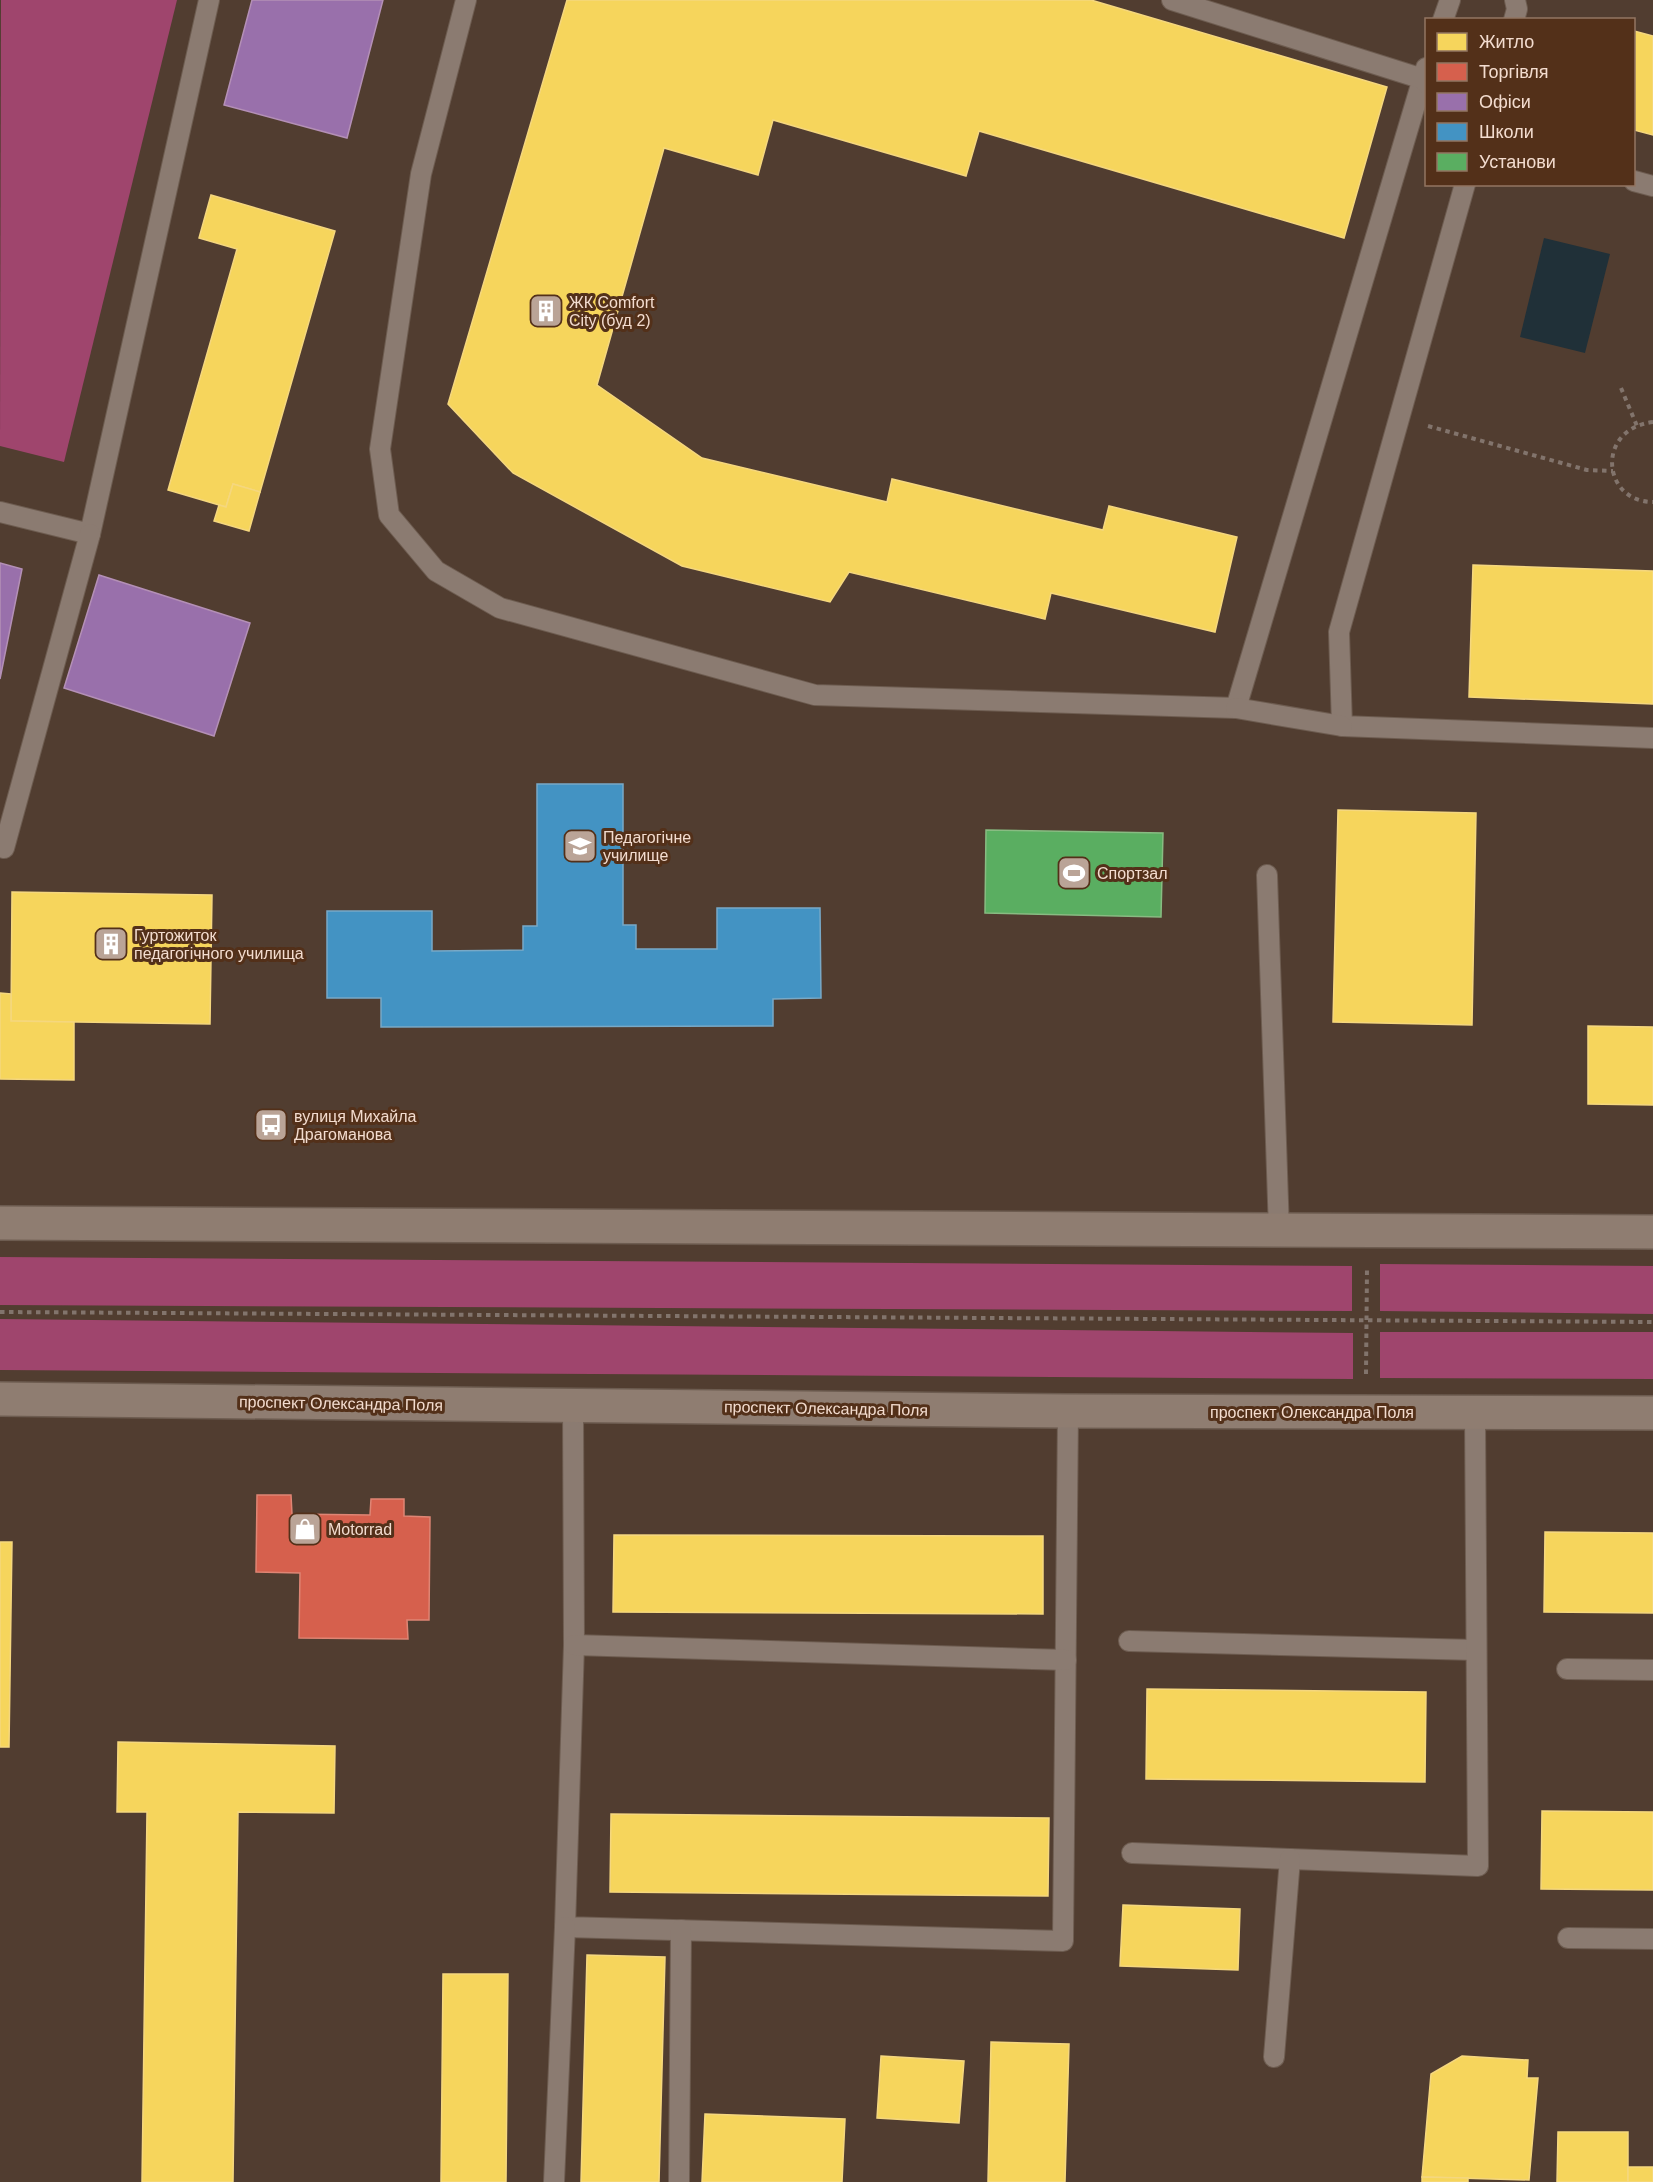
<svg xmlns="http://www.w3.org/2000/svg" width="1653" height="2182" viewBox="0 0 1653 2182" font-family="Arial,sans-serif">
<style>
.green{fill:#9f456d}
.water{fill:#203038}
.homes{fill:#f6d55c;stroke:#f5d77e;stroke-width:1.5}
.shops{fill:#d6604d;stroke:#df8574;stroke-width:1.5}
.offices{fill:#9970ab;stroke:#b490b6;stroke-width:1.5}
.schools{fill:#4393c3;stroke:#78a9c7;stroke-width:1.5}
.public{fill:#5aae61;stroke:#88bc82;stroke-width:1.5}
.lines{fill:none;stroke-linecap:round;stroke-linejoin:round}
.lane-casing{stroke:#6d5c50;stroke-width:22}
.primary-casing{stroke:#6d5c50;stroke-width:36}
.path{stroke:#82746c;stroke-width:4;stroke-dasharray:4.5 4.5;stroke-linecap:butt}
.lane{stroke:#8b7b71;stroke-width:20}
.primary{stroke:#8f7d71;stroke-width:33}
.labels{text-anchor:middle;stroke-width:6;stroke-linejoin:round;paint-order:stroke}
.poi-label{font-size:16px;fill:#f3dccf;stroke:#533019;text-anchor:start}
.street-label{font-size:16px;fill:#f3dccf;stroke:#533019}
</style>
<rect width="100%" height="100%" fill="#513d30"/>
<g class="green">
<path d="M1,0H177L64,462L0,446Z"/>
<path d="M0,1257L1352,1266V1311L0,1305Z"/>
<path d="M1380,1264L1653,1266V1314L1380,1311Z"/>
<path d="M0,1319L1353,1333V1379L0,1370Z"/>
<path d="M1380,1332H1653V1379L1380,1378Z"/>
</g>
<path class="water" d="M1544,238L1610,254L1585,353L1520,337Z"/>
<g class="homes">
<path d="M567,0H1091L1387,87L1344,238L979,131L966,176L773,120L758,175L664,148L597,385L702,458L887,502L892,479L1103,530L1109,506L1237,537L1215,632L1051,593L1045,619L849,572L830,602L682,566L513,473L448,404Z"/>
<path d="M1634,31L1653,36V135L1634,130Z"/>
<path d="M211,195L335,231L260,492L233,484L226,507L168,490L237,249L199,238Z"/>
<path d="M233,484L260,492L249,531L214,521L219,505L226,507Z"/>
<path d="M1473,565L1653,571V704L1469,697Z"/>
<path d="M1338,810L1476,813L1472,1025L1333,1022Z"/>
<path d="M12,892L212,895L210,1024L11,1021Z"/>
<path d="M0,993L11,994V1021L74,1022V1080L0,1079Z"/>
<path d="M1588,1026L1653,1027V1105L1588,1104Z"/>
<path d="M1545,1532L1653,1533V1613L1544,1612Z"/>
<path d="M614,1535L1043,1536V1614L613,1612Z"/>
<path d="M0,1542H12L9,1747H0Z"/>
<path d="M1147,1689L1426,1692L1425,1782L1146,1779Z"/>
<path d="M118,1742L335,1746L334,1813L238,1812L233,2182H142L147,1812H117Z"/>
<path d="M1542,1811L1653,1812V1890L1541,1889Z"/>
<path d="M611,1814L1049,1818L1048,1896L610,1892Z"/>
<path d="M1123,1905L1240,1909L1238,1970L1120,1966Z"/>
<path d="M587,1955L665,1957L659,2182H581Z"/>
<path d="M443,1974H508L506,2182H441Z"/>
<path d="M991,2042L1069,2044L1065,2182H988Z"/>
<path d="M881,2056L964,2061L959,2123L877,2118Z"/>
<path d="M1462,2056L1528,2060L1527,2078H1538L1529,2180L1422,2177L1431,2074Z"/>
<path d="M705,2114L845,2119L842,2182H702Z"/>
<path d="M1558,2132H1628V2182H1557Z"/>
<rect x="1628" y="2167" width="25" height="15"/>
<path d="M1422,2177L1468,2178V2182H1422Z"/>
</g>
<path class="shops" d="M257,1495H291L292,1514L370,1515L371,1499H404V1516L430,1517L429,1620H407L408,1639L299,1638L300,1573L256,1572Z"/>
<g class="offices">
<path d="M252,0H383L347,138L224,105Z"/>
<path d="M0,563L22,569L0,679Z"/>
<path d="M99,575L250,623L214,736L64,688Z"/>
</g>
<path class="schools" d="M537,784H623V925H636V949H717V908H820L821,998L773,999V1026L381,1027V998H327V911H432V951L523,950V926H537Z"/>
<path class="public" d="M986,830L1163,833L1161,917L985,913Z"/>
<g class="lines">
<g class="lane-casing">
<g id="lane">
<path d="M466,0L421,174L380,449L389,515L436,571L500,608L815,695L1236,708L1426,68"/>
<path d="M1172,0L1423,79L1426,83"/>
<path d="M1443,20L1450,0"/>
<path d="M1514,20L1517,9L1515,0"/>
<path d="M1634,181L1653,186"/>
<path d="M1465,184L1339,632L1342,726L1653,738"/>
<path d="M0,512L90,534L209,0"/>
<path d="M1236,708L1342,726"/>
<path d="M0,847L4,848L90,534"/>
<path d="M1267,875L1279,1231"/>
<path d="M573,1406L574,1645L565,1927L1063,1941L1068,1411"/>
<path d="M1129,1641L1476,1650"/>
<path d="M574,1645L1066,1660"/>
<path d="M1567,1669L1653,1670"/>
<path d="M1132,1853L1478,1866L1475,1413"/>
<path d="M1568,1938L1653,1939"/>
<path d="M1274,2057L1290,1859"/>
<path d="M554,2182L565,1927"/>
<path d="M679,2182L681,1930"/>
</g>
</g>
<g class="primary-casing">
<g id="primary">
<path d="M0,1223L1653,1232"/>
<path d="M0,1399L1068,1411L1653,1413"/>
</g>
</g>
<g class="path">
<path d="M1621,388L1637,426"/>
<path d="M1653,422C1595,429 1602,502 1653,502"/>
<path d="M1428,426L1587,470L1613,471"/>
<path d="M0,1312L1653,1322"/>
<path d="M1366,1374L1367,1268"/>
</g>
<use href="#lane" class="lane"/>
<use href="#primary" class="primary"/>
</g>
<defs>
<g id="building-square" transform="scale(1.725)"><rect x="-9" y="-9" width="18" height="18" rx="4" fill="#baa497" stroke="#533019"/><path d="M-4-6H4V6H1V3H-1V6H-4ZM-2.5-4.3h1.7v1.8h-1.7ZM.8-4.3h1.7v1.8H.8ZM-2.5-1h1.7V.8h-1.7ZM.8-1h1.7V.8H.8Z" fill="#fff"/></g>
<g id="university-square" transform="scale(1.725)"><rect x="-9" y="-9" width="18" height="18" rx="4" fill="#baa497" stroke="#533019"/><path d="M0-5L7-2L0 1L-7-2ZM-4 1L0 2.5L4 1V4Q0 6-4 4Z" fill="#fff"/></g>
<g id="stadium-square" transform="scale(1.725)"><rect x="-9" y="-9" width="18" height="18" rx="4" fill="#baa497" stroke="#533019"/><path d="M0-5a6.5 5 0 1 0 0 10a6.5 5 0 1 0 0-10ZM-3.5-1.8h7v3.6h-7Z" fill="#fff"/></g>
<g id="bus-square" transform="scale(1.725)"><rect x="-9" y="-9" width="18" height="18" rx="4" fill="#baa497" stroke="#533019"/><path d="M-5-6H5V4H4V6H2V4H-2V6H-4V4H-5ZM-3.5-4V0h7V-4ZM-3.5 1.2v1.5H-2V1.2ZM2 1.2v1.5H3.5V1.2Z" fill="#fff"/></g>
<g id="shop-square" transform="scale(1.725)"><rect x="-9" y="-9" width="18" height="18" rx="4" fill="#baa497" stroke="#533019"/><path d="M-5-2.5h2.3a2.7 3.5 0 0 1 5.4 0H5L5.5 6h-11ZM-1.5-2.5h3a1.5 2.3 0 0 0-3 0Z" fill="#fff"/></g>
</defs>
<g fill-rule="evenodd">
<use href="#building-square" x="546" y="311"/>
<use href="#university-square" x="580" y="846"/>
<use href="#stadium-square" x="1074" y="873"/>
<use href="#building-square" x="111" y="944"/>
<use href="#bus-square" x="271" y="1125"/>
<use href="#shop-square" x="305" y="1529"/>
</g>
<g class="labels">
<g class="poi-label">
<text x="569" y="308">ЖК Comfort<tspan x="569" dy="18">City (буд 2)</tspan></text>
<text x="603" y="843">Педагогічне<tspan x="603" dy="18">училище</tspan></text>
<text x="1097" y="879">Спортзал</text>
<text x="134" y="941">Гуртожиток<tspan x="134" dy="18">педагогічного училища</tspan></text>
<text x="294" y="1122">вулиця Михайла<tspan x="294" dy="18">Драгоманова</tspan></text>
<text x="328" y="1535">Motorrad</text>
</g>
<g class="street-label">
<text transform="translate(341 1403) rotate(1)" y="6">проспект Олександра Поля</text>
<text transform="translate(826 1408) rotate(1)" y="6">проспект Олександра Поля</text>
<text x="1312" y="1418">проспект Олександра Поля</text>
</g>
</g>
<rect x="1425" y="18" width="210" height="168" fill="#533019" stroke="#937562" stroke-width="1.5"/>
<rect x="1437" y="33" width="30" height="18" fill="#f6d55c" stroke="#937562" stroke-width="1.5"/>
<text x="1479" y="48" font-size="18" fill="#f3dccf">Житло</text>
<rect x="1437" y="63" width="30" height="18" fill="#d6604d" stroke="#937562" stroke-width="1.5"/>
<text x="1479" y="78" font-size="18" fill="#f3dccf">Торгівля</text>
<rect x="1437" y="93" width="30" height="18" fill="#9970ab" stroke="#937562" stroke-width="1.5"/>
<text x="1479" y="108" font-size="18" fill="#f3dccf">Офіси</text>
<rect x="1437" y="123" width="30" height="18" fill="#4393c3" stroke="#937562" stroke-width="1.5"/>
<text x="1479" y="138" font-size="18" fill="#f3dccf">Школи</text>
<rect x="1437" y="153" width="30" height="18" fill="#5aae61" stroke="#937562" stroke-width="1.5"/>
<text x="1479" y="168" font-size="18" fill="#f3dccf">Установи</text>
</svg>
